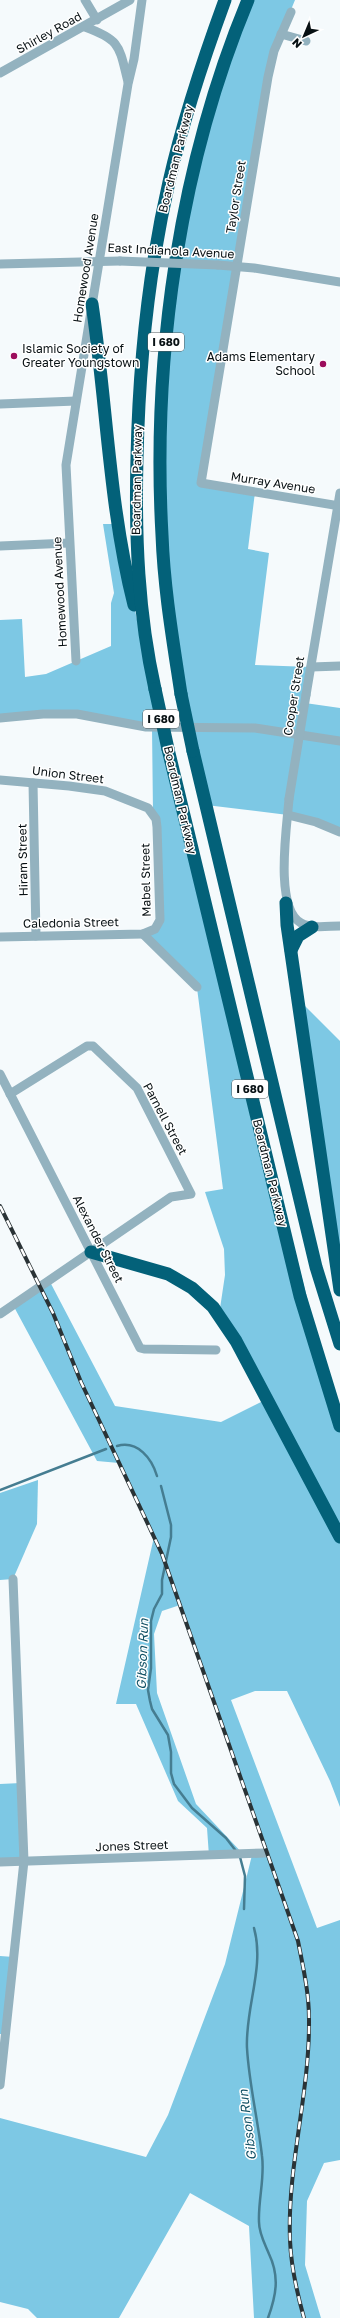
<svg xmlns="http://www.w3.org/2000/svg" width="340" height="2318" viewBox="0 0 340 2318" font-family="'Golos Text',sans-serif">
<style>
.forest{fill:#7dc8e4}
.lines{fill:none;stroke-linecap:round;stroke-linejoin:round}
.stream{stroke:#457d91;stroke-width:2.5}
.minor{stroke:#93b2bf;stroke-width:9}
.highway{stroke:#036179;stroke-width:13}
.rail-casing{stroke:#2a3336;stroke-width:4}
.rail{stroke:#fff;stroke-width:2.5;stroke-dasharray:8;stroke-linecap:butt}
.minor-bridge{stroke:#93b2bf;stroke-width:9}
.highway-bridge{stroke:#036179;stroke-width:13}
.poi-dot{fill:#9c0d5c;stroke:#fff;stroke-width:1.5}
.labels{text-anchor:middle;stroke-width:3;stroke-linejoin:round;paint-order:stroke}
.shield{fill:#fff;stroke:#52585a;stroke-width:1}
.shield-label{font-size:11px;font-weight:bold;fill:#081114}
.street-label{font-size:12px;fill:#081114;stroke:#fff}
.poi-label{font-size:12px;fill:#081114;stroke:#fff;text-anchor:start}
.water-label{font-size:13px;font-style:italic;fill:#145367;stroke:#fff}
</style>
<rect width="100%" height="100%" fill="#f5fafc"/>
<g class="forest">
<path d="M248,0H295L274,51L201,483L255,492L248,549L269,553L255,665L311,667L305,703L340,708V832L288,815L206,805L168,612L161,402L194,171Z"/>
<path d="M103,524H118C132,607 154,689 172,772L340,1426V1807L330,1781L287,1691H255L231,1700L317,1928L340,1920V2160L324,2163L307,2201L305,2265L321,2318H254L249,2226L190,2193L119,2318H37L28,2309L0,2302V2118L146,2157L168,2115L225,1964L252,1855L267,1853L180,1605L162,1611L154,1634L157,1693L196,1804L244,1855L209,1856L207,1828L178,1801L136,1704H116L154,1537L119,1463L97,1461L13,1305L49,1280L115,1406L221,1422L267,1399L219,1315L225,1275L224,1249L205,1192L223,1189L197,988L143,934L158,925L153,813L152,728L95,716L0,718V620L22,619L25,677L46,674L111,646V603L114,593Z"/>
<path d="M298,999L340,1041V1290Z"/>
<path d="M38,1480L37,1524L13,1579L0,1580V1493Z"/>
<path d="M21,1783L24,1861L0,1862V1784Z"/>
<path d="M0,1956L14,1957L5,2034H0Z"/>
</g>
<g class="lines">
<g class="stream">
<path d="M117,1446C138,1440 152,1459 157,1476"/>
<path d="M161,1486L171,1525V1537L162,1580V1594L154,1609L151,1621V1668L148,1690L150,1701L152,1709L168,1735L171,1752V1773L174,1784L192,1808L226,1838L236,1851"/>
<path d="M0,1490L106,1449"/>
<path d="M240,1857L245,1876L244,1909"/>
<path d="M254,1928C265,1967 245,2008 247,2048C249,2084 258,2120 262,2156C265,2178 258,2200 259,2222C259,2234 265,2244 269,2254C280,2277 276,2296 268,2318"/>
</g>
<g class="minor">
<path d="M85,0L97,20"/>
<path d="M291,12L274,51L268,77L201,483L340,506"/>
<path d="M85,27C121,40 119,46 128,82"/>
<path d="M281,34L306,41"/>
<path d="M0,73L130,0"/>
<path d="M0,264L120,261"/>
<path d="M218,265L254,268L340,282"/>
<path d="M0,404L76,401"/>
<path d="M0,546L69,543"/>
<path d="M76,661L66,465L128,84L134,59L142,0"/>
<path d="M311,667L340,666"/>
<path d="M306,695L340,493"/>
<path d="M0,718L43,714H77L146,727L255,728L340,741"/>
<path d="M0,780L69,786L105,791L148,808L156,819L157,827L160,920L155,929L143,934L0,937"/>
<path d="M33,783L36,936"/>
<path d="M289,799C287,826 274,908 301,923C312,929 328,926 340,926"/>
<path d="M288,815L316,822L340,832"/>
<path d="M143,934L197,987"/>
<path d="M0,1074L140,1348L144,1349L216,1350"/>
<path d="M0,1314L171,1197L191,1194L137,1088L93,1046H87L10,1094"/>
<path d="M0,1862L265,1853"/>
<path d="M0,2085L24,1861L13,1579"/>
</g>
<g class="highway">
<path d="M92,304C107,405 109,507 134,605"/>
<path d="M155,689C138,613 135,536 137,458C139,365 148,273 169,182C183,120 203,60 225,0"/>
<path d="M181,694C173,641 164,589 162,535C152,357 179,166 248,0"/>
<path d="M168,749L300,1296L340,1426"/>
<path d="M193,751L316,1267L340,1344"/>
<path d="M286,903L287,925L340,1290"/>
<path d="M291,950L298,936L312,927"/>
<path d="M91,1252L168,1274L192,1288L213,1307L236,1341L340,1537"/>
</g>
<g class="rail-casing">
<path id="rail" d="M0,1206L53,1313L81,1382L162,1554L298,1941C303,1967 309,1992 309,2019C310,2093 287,2166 290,2240C291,2266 297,2293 304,2318"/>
</g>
<use href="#rail" class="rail"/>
<g class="minor-bridge">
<path d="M120,261L218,265"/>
<path d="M289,799L306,695"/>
</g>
<g class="highway-bridge">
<path d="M155,689L168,749"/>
<path d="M181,694L193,751"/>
</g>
</g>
<g class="poi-dot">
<circle cx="14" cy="356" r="4"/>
<circle cx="323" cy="364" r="4"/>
</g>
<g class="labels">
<g class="shield">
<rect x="148" y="333" width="36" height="18" rx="3"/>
<rect x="143" y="710" width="36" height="18" rx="3"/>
<rect x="232" y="1080" width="36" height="18" rx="3"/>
</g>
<g class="shield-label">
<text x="166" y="346">I 680</text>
<text x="161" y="723">I 680</text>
<text x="250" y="1093">I 680</text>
</g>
<g class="street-label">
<text transform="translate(49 33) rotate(-29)" y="4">Shirley Road</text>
<text transform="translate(176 159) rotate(-76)" y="4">Boardman Parkway</text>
<text transform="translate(236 197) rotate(-81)" y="4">Taylor Street</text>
<text transform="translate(171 251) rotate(3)" y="4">East Indianola Avenue</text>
<text transform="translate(86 268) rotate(-81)" y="4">Homewood Avenue</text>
<text transform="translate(137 480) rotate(-89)" y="4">Boardman Parkway</text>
<text transform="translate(273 483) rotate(9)" y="4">Murray Avenue</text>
<text transform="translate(60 592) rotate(-93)" y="4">Homewood Avenue</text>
<text transform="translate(294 696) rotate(-81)" y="4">Cooper Street</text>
<text transform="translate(68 775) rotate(7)" y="4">Union Street</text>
<text transform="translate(180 800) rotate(77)" y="4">Boardman Parkway</text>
<text transform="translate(23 860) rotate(-91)" y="4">Hiram Street</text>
<text transform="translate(146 880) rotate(-91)" y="4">Mabel Street</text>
<text transform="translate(71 923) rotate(-1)" y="4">Caledonia Street</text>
<text transform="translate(165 1119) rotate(62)" y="4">Parnell Street</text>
<text transform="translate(270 1173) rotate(76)" y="4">Boardman Parkway</text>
<text transform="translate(98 1239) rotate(63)" y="4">Alexander Street</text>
<text transform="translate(132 1846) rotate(-2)" y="4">Jones Street</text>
</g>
<g class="poi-label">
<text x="22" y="353">Islamic Society of<tspan x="22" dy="14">Greater Youngstown</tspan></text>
<text x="315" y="361" text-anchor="end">Adams Elementary<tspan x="315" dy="14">School</tspan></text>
</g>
<g class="water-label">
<text transform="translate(142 1654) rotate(-88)" y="5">Gibson Run</text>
<text transform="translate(247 2125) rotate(-97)" y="5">Gibson Run</text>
</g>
</g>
<g transform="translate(304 36) rotate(224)" stroke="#ffffff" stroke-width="3" paint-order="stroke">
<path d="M0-3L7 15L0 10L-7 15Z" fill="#081114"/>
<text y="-6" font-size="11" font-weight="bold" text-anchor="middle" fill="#081114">N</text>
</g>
</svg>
